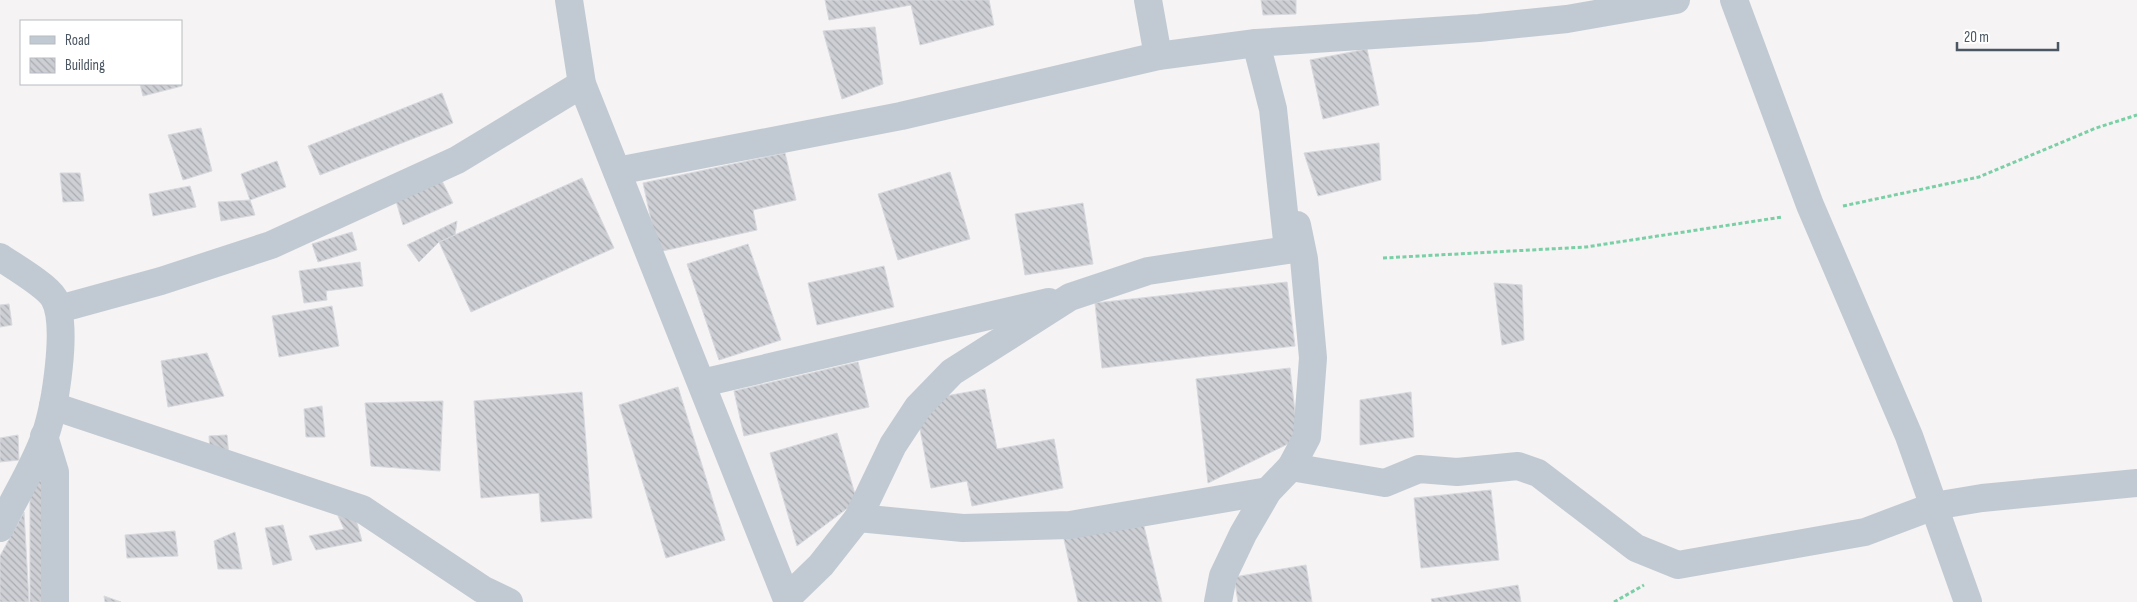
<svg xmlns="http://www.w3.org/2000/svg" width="2137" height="602" viewBox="0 0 2137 602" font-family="'Sofia Sans Condensed',sans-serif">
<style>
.building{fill:url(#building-back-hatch);stroke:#d7d9de}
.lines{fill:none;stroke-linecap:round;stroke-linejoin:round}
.path{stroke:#7ad0a6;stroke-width:3;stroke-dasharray:4 2.5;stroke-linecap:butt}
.minor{stroke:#c1cad2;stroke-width:28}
</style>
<defs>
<pattern id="building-back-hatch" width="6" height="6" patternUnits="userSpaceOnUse" patternTransform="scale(1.25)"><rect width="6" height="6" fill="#cdcfd5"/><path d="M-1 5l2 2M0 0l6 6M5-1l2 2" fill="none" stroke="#a8abb0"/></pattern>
</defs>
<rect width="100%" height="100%" fill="#f5f3f3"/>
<g class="building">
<path d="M825,0H989L994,25L920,45L911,5L829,20Z"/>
<path d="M1261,0H1296V14L1263,15Z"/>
<path d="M875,27L883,84L842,99L823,31Z"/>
<path d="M1367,49L1379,105L1323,119L1310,60Z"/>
<path d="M140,84H181L182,86L143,96Z"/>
<path d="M442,93L453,123L320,175L308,146Z"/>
<path d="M201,128L212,171L183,180L168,135Z"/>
<path d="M1379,143L1381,180L1318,196L1304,153Z"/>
<path d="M785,153L796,200L753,210L757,230L658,252L643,183Z"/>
<path d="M277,161L286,187L250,200L241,174Z"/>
<path d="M950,172L970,239L898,260L878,194Z"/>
<path d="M60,173H80L84,201L63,202Z"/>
<path d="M582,178L614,248L471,312L439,242Z"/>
<path d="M442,181L453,203L403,225L396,201Z"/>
<path d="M190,186L196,207L153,216L149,194Z"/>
<path d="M250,200L255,215L221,221L218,202Z"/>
<path d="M1083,203L1093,264L1025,275L1015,214Z"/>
<path d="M457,221L455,235L439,242L419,262L407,245Z"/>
<path d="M352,232L357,250L318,262L312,244Z"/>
<path d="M748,244L781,340L719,360L687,264Z"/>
<path d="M360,262L363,286L326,291L327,300L304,303L299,271Z"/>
<path d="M884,266L894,307L817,325L808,283Z"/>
<path d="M1287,282L1295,346L1102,368L1095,303Z"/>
<path d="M1494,283L1522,285L1524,340L1502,345Z"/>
<path d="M9,304L12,325L0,327V305Z"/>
<path d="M332,306L339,346L279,357L272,316Z"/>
<path d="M207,353L224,396L168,407L161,361Z"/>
<path d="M858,362L869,407L744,436L734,391Z"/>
<path d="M1290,368L1298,439L1208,483L1196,379Z"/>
<path d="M678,387L725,540L666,558L619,405Z"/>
<path d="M985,389L997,449L1054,439L1063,488L972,506L967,481L931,488L919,424L940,397Z"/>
<path d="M582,392L592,518L541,522L539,493L481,498L474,401Z"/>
<path d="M1411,392L1414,437L1360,445V400Z"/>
<path d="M443,401L440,471L371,466L365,403Z"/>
<path d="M322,406L325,437H306L304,409Z"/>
<path d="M837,433L857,501L797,546L770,453Z"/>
<path d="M18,435L19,460L0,462V438Z"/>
<path d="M227,435L229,457L210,451L209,436Z"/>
<path d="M47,474L48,602H30V492L38,475Z"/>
<path d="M1491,490L1499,560L1421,568L1414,498Z"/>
<path d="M24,512L29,602H0V556Z"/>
<path d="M338,516H355L362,541L316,550L309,536L344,529Z"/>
<path d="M1142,518L1162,602H1078L1063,535Z"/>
<path d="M283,525L292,560L273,565L265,528Z"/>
<path d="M175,531L178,556L127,558L125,535Z"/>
<path d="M235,532L242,569H218L214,541Z"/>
<path d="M1306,565L1312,602H1238L1234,577Z"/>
<path d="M1518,585L1521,602H1432L1431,599Z"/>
<path d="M104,596L121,602H105Z"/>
</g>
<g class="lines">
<g class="path">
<path d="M1843,206L1979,177L2096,128L2137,115"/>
<path d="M1383,258L1586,247L1782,217"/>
<path d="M1614,602L1644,585"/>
</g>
<g class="minor">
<path d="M569,0L582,84L788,602"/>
<path d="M1148,0L1158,56"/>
<path d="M1734,0L1810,205L1909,436L1968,602"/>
<path d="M617,171L901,116L1158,56L1256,43L1479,28L1567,19L1676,0"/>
<path d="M0,257C13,266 46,285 54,298C69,325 55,407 45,436C34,467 14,498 0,528"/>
<path d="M59,309L161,281L271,245L457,160L582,84"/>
<path d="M702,383L1049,302"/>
<path d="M53,406L362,509L482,589L509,602"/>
<path d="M44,436L55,472V602"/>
<path d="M1291,467L1385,483L1419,469L1457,472L1518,466L1538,473L1636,548L1678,565L1865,532L1934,506L1982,498L2137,483"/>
<path d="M858,518L963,528L1070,525L1268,491"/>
<path d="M787,598L821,565L858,518L893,445L918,407L952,372L1070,297L1148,271L1288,250L1273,109L1256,43"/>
<path d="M1218,602L1223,576L1243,534L1268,491L1291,467L1307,437L1313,358L1304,259L1297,225"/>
</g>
</g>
<rect x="20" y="20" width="162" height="65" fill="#ffffff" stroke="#b7bbc0"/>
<rect x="30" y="36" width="25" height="8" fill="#c1cad2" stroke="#b7bbc0"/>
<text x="65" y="45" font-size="15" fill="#4a5661">Road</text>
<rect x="30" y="58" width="25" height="15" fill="url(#building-back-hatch)" stroke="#b7bbc0"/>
<text x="65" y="70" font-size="15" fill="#4a5661">Building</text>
<path d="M1957 42v8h101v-8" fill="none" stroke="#4a5661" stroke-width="2.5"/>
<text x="1964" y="42" font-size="15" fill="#4a5661" stroke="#ffffff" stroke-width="4" paint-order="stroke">20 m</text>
</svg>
